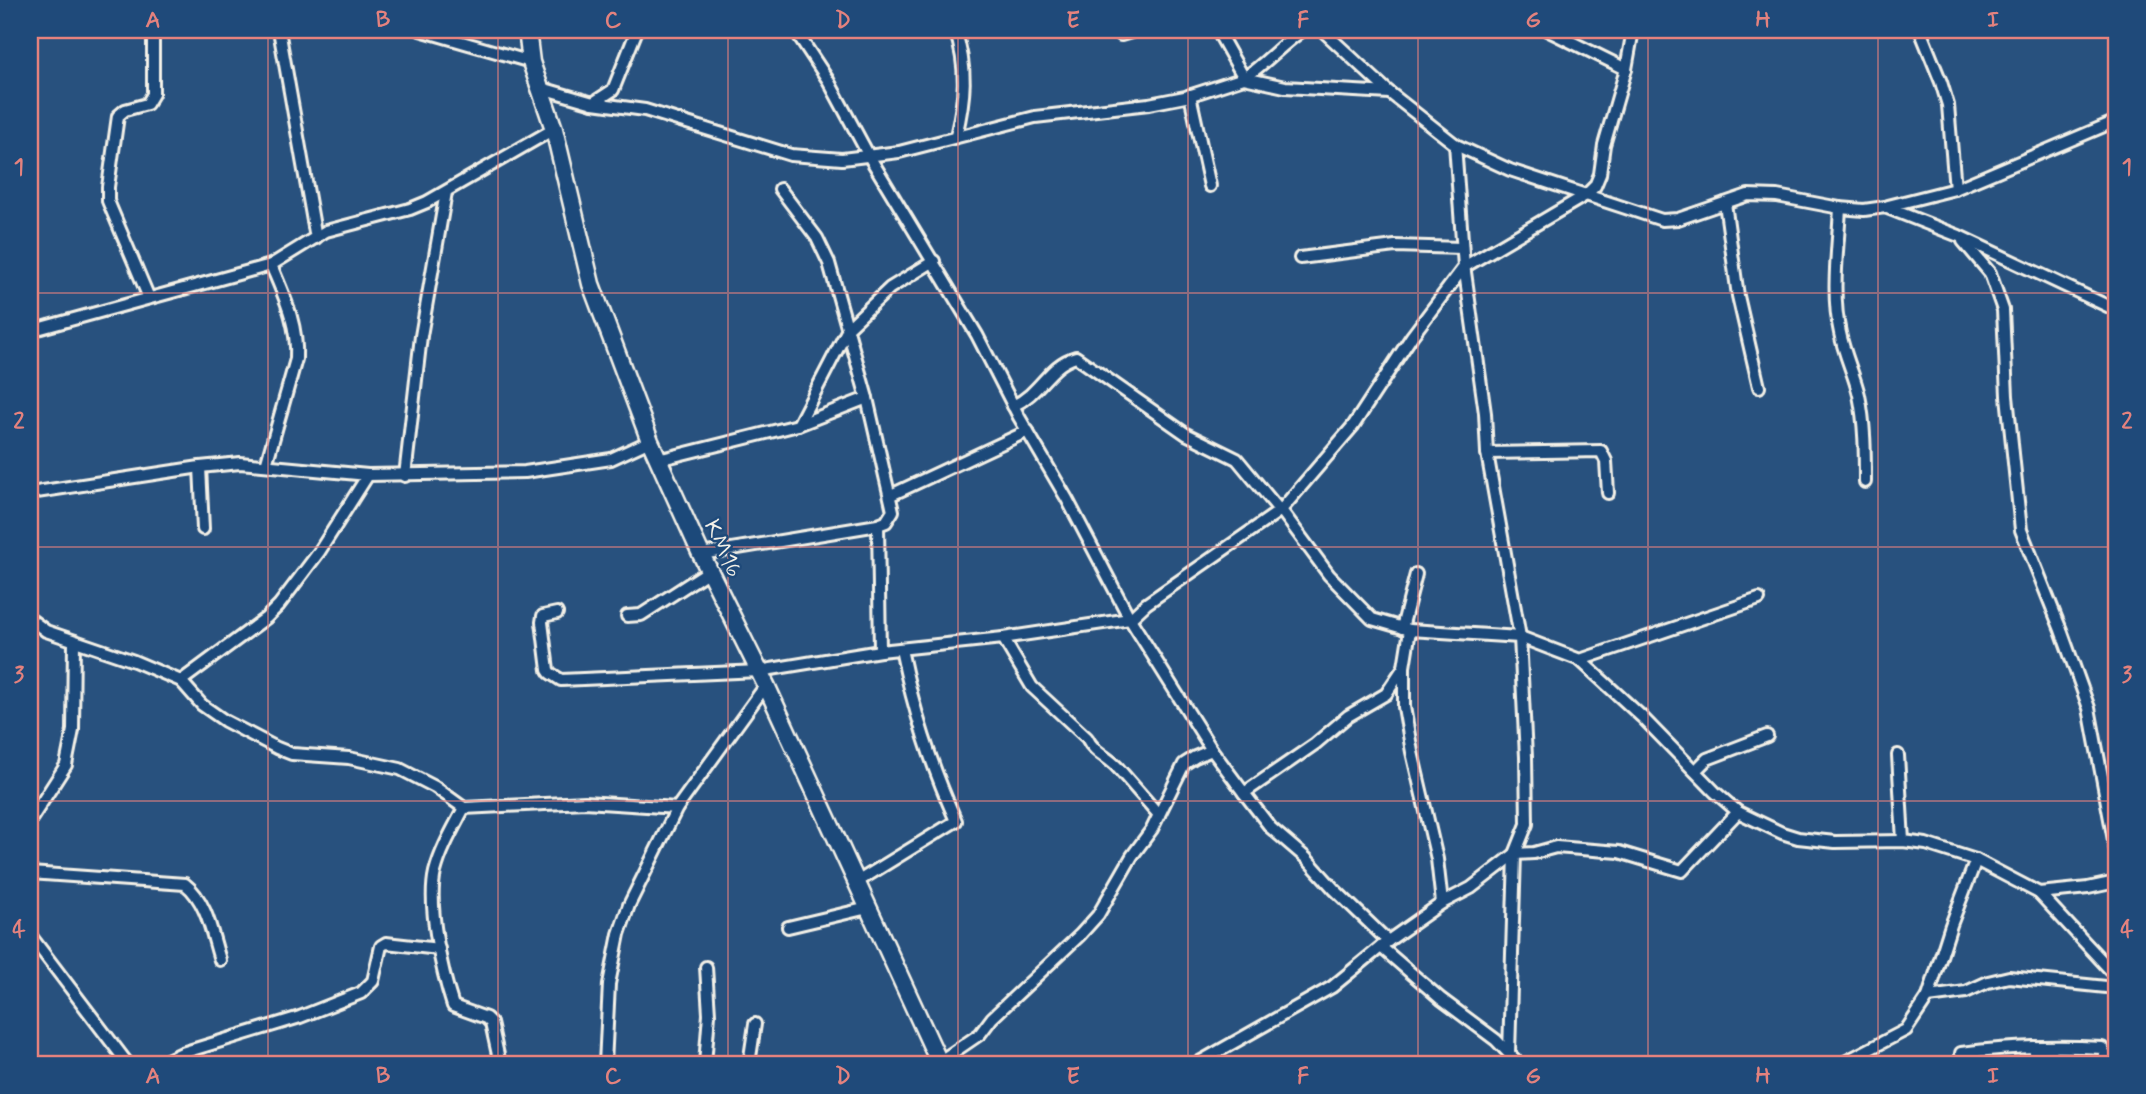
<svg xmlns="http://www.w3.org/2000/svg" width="2146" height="1094" viewBox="0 0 2146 1094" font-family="Mynerve,sans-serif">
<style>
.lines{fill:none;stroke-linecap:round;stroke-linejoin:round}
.street-casing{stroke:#f4f1e8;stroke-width:16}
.secondary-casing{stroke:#f4f1e8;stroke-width:21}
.street{stroke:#1f4a7a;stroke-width:10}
.secondary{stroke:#1f4a7a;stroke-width:16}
.grid{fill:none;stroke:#e4827e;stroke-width:2;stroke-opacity:0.55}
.labels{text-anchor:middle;stroke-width:5;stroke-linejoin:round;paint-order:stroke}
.street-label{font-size:23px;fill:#f4f1e8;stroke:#1f4a7a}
.neatline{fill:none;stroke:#e4827e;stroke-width:2.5}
.grid-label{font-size:23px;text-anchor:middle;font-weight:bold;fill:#e4827e}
</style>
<rect width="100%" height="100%" fill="#28517e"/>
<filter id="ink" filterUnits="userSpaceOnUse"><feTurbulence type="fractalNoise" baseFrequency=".0143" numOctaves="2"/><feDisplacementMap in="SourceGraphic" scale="14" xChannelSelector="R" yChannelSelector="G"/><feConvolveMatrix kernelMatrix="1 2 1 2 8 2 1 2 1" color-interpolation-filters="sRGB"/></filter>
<g filter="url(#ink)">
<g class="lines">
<g class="street-casing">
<g id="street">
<path d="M279,30L316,238"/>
<path d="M420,30L531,62"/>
<path d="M795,30L828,80L869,156L977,335L1019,417L1067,499L1130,619L1212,750L1244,793L1315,744L1348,716L1386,694L1404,667"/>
<path d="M955,30C968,68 965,98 956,136"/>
<path d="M1217,30L1244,78C1265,64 1282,44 1303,30"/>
<path d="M1322,30L1390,93L1456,145L1510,170L1662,220L1678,219L1748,195L1777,196L1840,208L1864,210L1885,207L1959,236L2116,310"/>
<path d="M1547,30L1626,69"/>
<path d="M1920,30L1941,82L1948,105L1955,189"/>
<path d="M1121,35L1138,30"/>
<path d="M538,87L593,103L645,110L791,155L842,159L899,152L1035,117L1149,104L1185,97L1244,78L1285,87L1390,93"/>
<path d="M1190,95L1210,186"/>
<path d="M593,103L613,90L637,30"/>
<path d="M1725,203L1738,296L1759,387"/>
<path d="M1888,206L1955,189L2116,121"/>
<path d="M1840,208C1838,249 1831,293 1840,333C1844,354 1854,374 1859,395C1865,424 1865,453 1865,482"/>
<path d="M1963,241L1990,273L2003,310L2007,396L2021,530L2061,630L2089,708L2116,851"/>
<path d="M1300,258L1395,246L1462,248"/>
<path d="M1464,265L1485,413L1487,453L1520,637L1526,757L1527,824L1515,854L1509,1053"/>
<path d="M1464,267L1586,195L1595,186L1600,174L1604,145L1626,69L1633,30"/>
<path d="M149,298L108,201V187L118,116L125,110L147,104L153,94V30"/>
<path d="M30,331L271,265L326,231L410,209L427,202L554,129"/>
<path d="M1013,406C1042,392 1048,365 1076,357L1186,434L1237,459L1280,511"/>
<path d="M798,425L849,327L890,288L934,261"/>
<path d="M1487,453L1601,451L1606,461L1608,493"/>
<path d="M658,460L798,425L867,398"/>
<path d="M266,465L296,359C298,324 284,296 271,265"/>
<path d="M200,467L203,529"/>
<path d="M405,476L421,336L446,192"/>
<path d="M30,493L200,467L240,463L368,475L525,472L611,459L650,441"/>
<path d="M891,495L1028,431"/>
<path d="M1281,510L1329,575L1372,619L1410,630L1520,637L1580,660L1642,717L1715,792L1738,812L1782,833L1798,838L1835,842L1903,841L1926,844L1976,860L2039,893L2116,976"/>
<path d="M878,525L880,651"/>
<path d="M701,554L878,525L886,522L893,511L867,398L829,263L817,238L780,189"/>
<path d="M557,613L543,616L542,622L548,670L550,673L561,680L759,671L880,651L1003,638L1130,619L1146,604L1281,510L1353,426L1412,336L1464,267L1455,144"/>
<path d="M627,616L641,615L709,571"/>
<path d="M30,619L46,631L134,661L181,681L202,705L225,721L277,748L292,754L349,758L400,769L435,787L464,808L585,802L677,808"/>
<path d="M1402,628L1416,574"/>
<path d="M1410,630L1404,667V707L1412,752L1437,859L1442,903"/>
<path d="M1003,638L1032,687L1087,738C1094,753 1107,756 1118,768C1132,784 1145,799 1159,815"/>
<path d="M1580,660L1759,599"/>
<path d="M181,681L266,618L279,605L319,552L368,475"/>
<path d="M1898,755L1903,841"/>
<path d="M1695,771L1707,759L1767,736"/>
<path d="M1244,793L1271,828L1306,858L1334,889L1388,941"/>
<path d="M464,808C453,829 441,849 435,872C427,907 442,972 453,1006L486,1018L491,1023L500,1064"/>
<path d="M30,821L66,765L73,730L74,641"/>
<path d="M30,873L185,884C207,901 212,935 220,960"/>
<path d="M857,882L956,821C930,762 914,712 901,649"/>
<path d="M2039,893L2088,888L2116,882"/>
<path d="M788,927L868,908"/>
<path d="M30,935L128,1064"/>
<path d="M1381,947L1441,999L1496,1040L1519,1064"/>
<path d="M1928,997L1951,925L1976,860"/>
<path d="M2034,1047L2037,1064"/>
<path d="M159,1064L182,1053L300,1017L361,993L373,981L381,946L386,943L439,949"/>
<path d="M605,1064L609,984L619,934L629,905L677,808L766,685"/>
<path d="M705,1064L709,1014L706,967"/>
<path d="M749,1064L755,1024"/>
<path d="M936,1064L980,1034L992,1018L1080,935L1098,915L1132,856L1152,829L1184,764L1195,757L1212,750"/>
<path d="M1196,1064L1332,987L1388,941L1442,903L1471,888L1515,854L1534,853L1556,847L1619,852L1682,871L1738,812"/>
<path d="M1841,1064L1906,1030L1928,997L1966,992L1988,982L2009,977L2116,988"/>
<path d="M1962,1064L1961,1053C2008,1047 2055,1045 2102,1048L2110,1064"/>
</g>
</g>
<g class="secondary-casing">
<path id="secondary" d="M527,30L531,62L554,129L591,284L650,441L701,554L766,685L940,1064"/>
</g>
<use href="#street" class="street"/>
<use href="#secondary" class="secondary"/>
</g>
</g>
<path class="grid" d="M268,30V1064M498,30V1064M728,30V1064M958,30V1064M1188,30V1064M1418,30V1064M1648,30V1064M1878,30V1064M30,293H2116M30,547H2116M30,801H2116"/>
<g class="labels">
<g class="street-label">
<text transform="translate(724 548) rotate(65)" y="8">KM16</text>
</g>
</g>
<rect width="2146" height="1094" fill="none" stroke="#1f4a7a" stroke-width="77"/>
<rect x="38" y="38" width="2070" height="1018" class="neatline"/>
<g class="grid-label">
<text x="153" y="27">A</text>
<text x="383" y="27">B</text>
<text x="613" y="27">C</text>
<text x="843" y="27">D</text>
<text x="1073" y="27">E</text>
<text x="1303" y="27">F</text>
<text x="1533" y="27">G</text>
<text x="1763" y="27">H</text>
<text x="1993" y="27">I</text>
<text x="19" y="174">1</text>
<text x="2127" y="174">1</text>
<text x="19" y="428">2</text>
<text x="2127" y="428">2</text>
<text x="19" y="682">3</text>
<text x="2127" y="682">3</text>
<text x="19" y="936">4</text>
<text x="2127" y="936">4</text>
<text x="153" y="1083">A</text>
<text x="383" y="1083">B</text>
<text x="613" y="1083">C</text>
<text x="843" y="1083">D</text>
<text x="1073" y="1083">E</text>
<text x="1303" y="1083">F</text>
<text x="1533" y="1083">G</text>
<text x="1763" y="1083">H</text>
<text x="1993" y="1083">I</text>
</g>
</svg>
